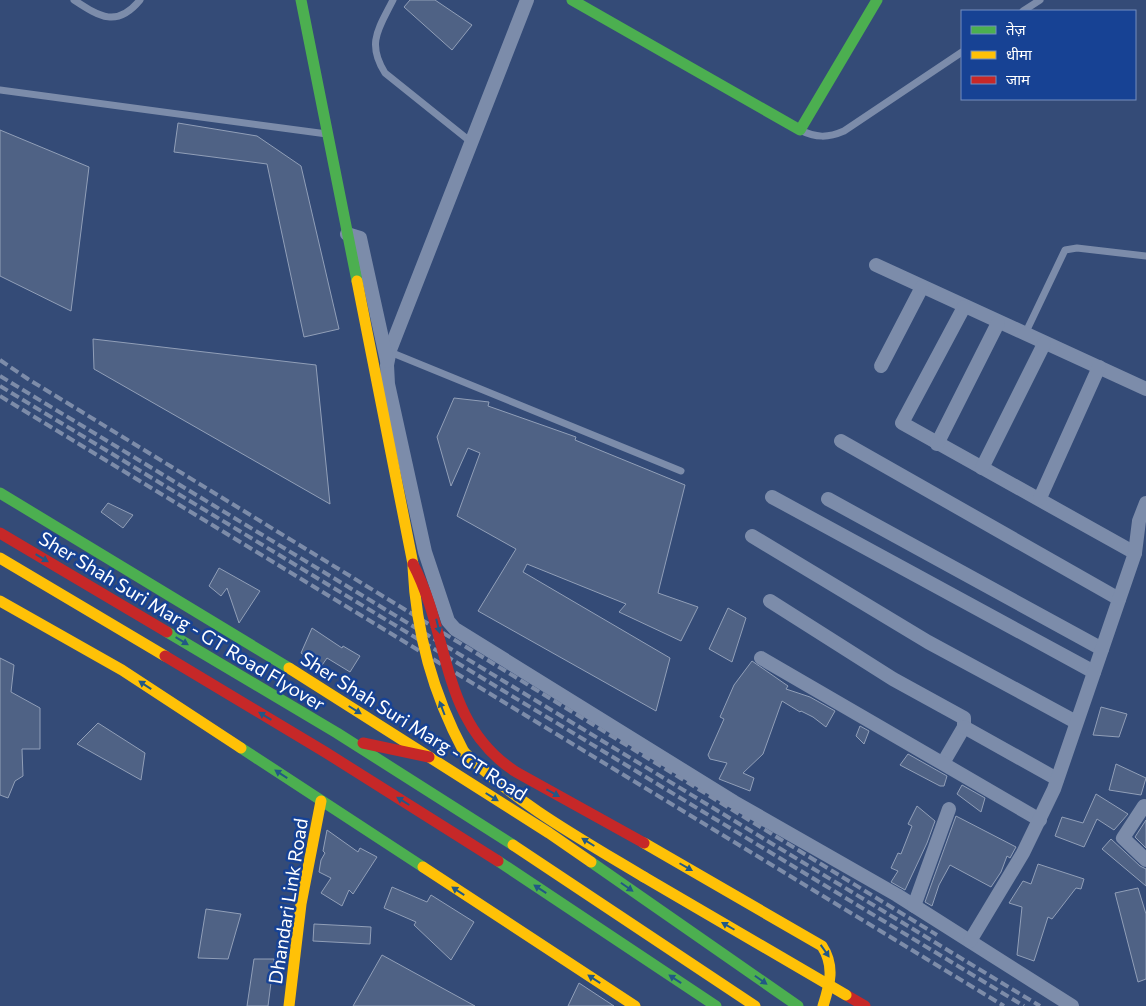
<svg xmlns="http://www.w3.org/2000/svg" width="1146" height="1006" viewBox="0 0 1146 1006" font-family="Commissioner,'Noto Sans Devanagari',sans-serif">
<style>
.building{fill:#4f6285;stroke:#919fb8}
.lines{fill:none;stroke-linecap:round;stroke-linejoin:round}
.lane{stroke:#7c8caa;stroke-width:7}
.street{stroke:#7c8caa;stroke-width:14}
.fast{stroke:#4caf50;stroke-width:11}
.slow{stroke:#ffc107;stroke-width:11}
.jam{stroke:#c62828;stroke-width:11}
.rail{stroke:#7d8ca9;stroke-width:4;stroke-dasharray:9 4;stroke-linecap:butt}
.slow-bridge{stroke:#ffc107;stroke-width:11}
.jam-bridge{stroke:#c62828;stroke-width:11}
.oneway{fill:#225886}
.labels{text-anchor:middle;stroke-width:5;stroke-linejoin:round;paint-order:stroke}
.street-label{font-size:19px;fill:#fff;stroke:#174294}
</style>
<rect width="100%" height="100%" fill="#344b77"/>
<g class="building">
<path d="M410,0H435L472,25L452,50L404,7Z"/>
<path d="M178,123L257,136L301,166L339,329L304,337L267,164L174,152Z"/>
<path d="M0,130L89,167L71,311L0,276Z"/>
<path d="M93,339L316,365L330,504L94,369Z"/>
<path d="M454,398L489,402L488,406L576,437L575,440L685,485L658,593L698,607L681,641L619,612L626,604L527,564L523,572L670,658L656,711L478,611L516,549L457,516L480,453L468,448L451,486L437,437Z"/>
<path d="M108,503L133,515L123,528L101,512Z"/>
<path d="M219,568L260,591L239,623L227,588L221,596L209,586Z"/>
<path d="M728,608L746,618L732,662L709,649Z"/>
<path d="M312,628L342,648L343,646L360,656L350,672L327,658L320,668L301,653Z"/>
<path d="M0,658L14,665L11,692L40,708V749H22L23,776L15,781L8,798L0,795Z"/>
<path d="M752,661L788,686L786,689L810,697L835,711L826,727L813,717L801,711L800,712L782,701L763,754L743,773L754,778L750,791L719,779L727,763L710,759L708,755L724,719L720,717L734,685Z"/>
<path d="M1101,707L1127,714L1119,737L1093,735Z"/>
<path d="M98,723L145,753L141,780L77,744Z"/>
<path d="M860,726L869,731L864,744L856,736Z"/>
<path d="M908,754L947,776L944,786H940L900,765Z"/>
<path d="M1116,764L1146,778L1141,795L1109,790Z"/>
<path d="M962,785L985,798L981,812L957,794Z"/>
<path d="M1096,794L1128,814L1114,830L1097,819L1084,847L1055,836L1062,817L1083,823Z"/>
<path d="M917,806L935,821L927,843L905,890L891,882L898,871L891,868L898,853L901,854L912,826L908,824Z"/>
<path d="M956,816L1016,847L1010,858L1007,856L1001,872L991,887L950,865L939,885L932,906L925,902Z"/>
<path d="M1146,820V848L1135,837Z"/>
<path d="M327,830L358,852L360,848L377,857L353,894L349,890L342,906L321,893L331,878L319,872L321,860L325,853L323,851Z"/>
<path d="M1111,839L1140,866L1146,869V886L1102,849Z"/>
<path d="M1038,864L1084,879L1081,889L1076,888L1052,919L1048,917L1034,961L1017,955L1022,907L1009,903L1023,881L1031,884Z"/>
<path d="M392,887L427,902L431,895L474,922L451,960L414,925L416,922L384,908Z"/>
<path d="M1138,888L1146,914V979L1138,982L1115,893Z"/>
<path d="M206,909L241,914L228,959L198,958Z"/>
<path d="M314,924L371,927L370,944L313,941Z"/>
<path d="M382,955L475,1006H353Z"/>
<path d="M254,959H274L268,1006H247Z"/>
<path d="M579,983L614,1006H568Z"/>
</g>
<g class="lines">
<g class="lane">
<path d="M74,0C100,17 117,28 140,0"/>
<path d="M393,0C379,28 366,43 385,73L471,142"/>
<path d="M1023,11L1040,0"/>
<path d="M0,90L327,134"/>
<path d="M800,130C816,138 828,138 844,131L962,52"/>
<path d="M1025,334L1065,250L1077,248L1146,256"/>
<path d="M390,352L681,471"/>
</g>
<g class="street">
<path d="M527,0L390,350L387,365L388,384L425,552L448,621L455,629L734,802L897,895L1072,1006"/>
<path d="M347,234L360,238L387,361"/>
<path d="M876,265L1146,389"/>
<path d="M964,307L902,423L1135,553"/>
<path d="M881,366L922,287"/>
<path d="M841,441L1119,599"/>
<path d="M937,444L998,323"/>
<path d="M982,468L1044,344"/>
<path d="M772,497L1094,672"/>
<path d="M1040,498L1099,367"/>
<path d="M828,499L1102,649"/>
<path d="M752,536L928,642L1076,722"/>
<path d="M770,601L893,679L964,718V727L943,763"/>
<path d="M761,658L1040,820"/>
<path d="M964,727L1057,779"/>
<path d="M1144,806L1123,838L1146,860"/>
<path d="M914,906L949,809"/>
<path d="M970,941L1023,853L1054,789L1135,553L1139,521L1146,503"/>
</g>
<g class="fast">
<path d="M301,0L357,281"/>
<path d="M572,0L800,130L877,0"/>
<path d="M0,493L289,668"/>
<path d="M167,632L337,733L513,845"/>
<path d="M241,748L423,867"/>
<path d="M498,861L716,1006"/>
<path d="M591,862L798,1006"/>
</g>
<g class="slow">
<path d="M357,281L413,564"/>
<path d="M0,558L165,656"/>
<path d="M0,601L122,670L241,748"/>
<path d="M289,668L549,833L591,862"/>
<path d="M464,752C517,804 581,839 644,877"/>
<path d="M644,843L822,946C835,966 830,984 823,1006"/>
<path d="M513,845L755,1006"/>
<path d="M423,867L635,1006"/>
<path d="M289,1006L301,904L321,801"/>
</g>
<g class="jam">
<path d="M0,533L167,632"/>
<path d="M165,656L325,752L498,861"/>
<path d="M363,743L429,757"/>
<path d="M846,995L865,1006"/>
</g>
<g class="rail">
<path d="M0,360L28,379L937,935"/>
<path d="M0,376L1040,1006"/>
<path d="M0,386L1024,1006"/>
<path d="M0,396L1004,1006"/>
</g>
<g class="slow-bridge">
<path d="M413,567C416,633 433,694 464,752"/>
<path d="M644,877L846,995"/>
</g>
<path class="jam-bridge" d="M413,564C451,637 440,723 516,772L644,843"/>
</g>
<defs><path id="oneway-solid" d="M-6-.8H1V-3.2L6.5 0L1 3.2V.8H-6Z" transform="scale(1.25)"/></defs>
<g class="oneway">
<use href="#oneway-solid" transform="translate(42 558) rotate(31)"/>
<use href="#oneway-solid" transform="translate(438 626) rotate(76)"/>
<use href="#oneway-solid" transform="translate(182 641) rotate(31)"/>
<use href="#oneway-solid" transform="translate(145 685) rotate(-147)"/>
<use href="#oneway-solid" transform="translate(442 708) rotate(-111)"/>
<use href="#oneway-solid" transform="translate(355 710) rotate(32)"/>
<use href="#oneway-solid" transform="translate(265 716) rotate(-149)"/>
<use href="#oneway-solid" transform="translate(281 774) rotate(-147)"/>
<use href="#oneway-solid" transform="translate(553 793) rotate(29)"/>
<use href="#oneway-solid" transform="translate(492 797) rotate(32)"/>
<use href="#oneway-solid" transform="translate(403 801) rotate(-148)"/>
<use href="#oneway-solid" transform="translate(588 842) rotate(-148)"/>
<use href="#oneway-solid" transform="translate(686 867) rotate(30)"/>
<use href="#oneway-solid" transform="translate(627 887) rotate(35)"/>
<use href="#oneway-solid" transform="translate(540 889) rotate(-147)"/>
<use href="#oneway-solid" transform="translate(458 891) rotate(-147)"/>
<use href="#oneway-solid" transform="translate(728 926) rotate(-150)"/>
<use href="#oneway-solid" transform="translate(825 951) rotate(55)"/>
<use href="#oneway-solid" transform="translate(594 979) rotate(-147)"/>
<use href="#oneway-solid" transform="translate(675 979) rotate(-146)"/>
<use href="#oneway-solid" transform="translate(761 980) rotate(35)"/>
</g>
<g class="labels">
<g class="street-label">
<text transform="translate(182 621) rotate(31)" y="7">Sher Shah Suri Marg - GT Road Flyover</text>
<text transform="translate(414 726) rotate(32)" y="7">Sher Shah Suri Marg - GT Road</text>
<text transform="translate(288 901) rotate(-81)" y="7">Dhandari Link Road</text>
</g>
</g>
<rect x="961" y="10" width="175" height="90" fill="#174294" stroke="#748ebf"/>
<rect x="971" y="26" width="25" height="8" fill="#4caf50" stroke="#748ebf"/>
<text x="1006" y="35" font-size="15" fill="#ffffff">तेज़</text>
<rect x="971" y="51" width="25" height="8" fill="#ffc107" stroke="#748ebf"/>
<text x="1006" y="60" font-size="15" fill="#ffffff">धीमा</text>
<rect x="971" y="76" width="25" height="8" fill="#c62828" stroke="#748ebf"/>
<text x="1006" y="85" font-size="15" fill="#ffffff">जाम</text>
</svg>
